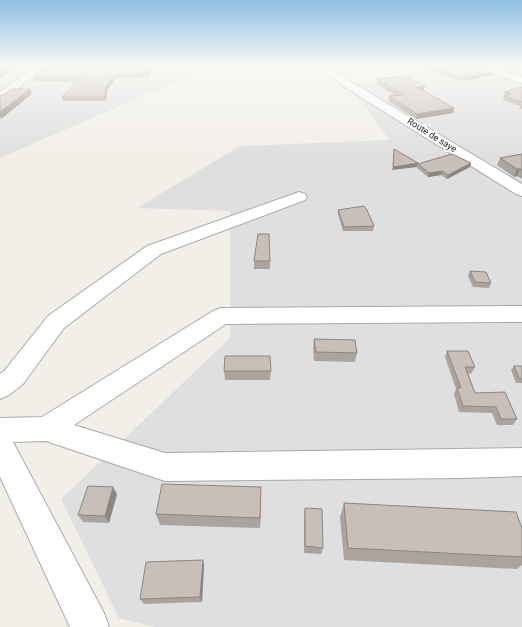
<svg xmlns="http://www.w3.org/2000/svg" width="522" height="627" viewBox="0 0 522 627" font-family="Roboto,sans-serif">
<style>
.residential{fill:#e0dfdf}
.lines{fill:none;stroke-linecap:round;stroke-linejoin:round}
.minor-casing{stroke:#a9a9a9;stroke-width:2}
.minor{fill:#fff;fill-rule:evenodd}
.wall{fill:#aba49e}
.shaded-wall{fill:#8b8681}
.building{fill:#c7bfb8;stroke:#8b8681}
.labels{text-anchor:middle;stroke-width:4;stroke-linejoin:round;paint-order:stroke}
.far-street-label{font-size:9px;fill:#222;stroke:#fff}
</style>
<rect width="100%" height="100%" fill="#f2efe9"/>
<g class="residential">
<path d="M 0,66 L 212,66 L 0,158 Z"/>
<path d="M 374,66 L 522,66 L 522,627 L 154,627 L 119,618 L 61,499 L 230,338 L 230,211 L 137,208 L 240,146 L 390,140 L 347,84 L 398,80 Z"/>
</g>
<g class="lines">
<defs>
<g id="minor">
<path d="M 35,66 L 46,66 L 4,99 L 0,100 L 0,92 Z"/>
<path d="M 318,66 L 329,66 L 351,82 L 522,184 L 522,196 L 516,194 L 343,86 Z"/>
<path d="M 469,66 L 485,66 L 522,77 L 522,83 Z"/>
<path d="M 299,192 L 305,194 L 307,197 L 305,200 L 161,254 L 64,328 L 23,384 L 9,395 L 0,399 L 0,374 L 5,370 L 48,316 L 147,246 Z"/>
<path d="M 522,306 L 522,322 L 226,324 L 74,425 L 165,453 L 522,448 L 522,476 L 464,478 L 165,481 L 46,441 L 13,442 L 104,613 L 109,627 L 70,627 L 0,477 L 0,418 L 42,417 L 213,311 L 221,308 Z"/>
</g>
</defs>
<use href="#minor" class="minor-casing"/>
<use href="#minor" class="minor"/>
</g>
<g class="wall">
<path d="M 48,66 L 155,66 L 148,77 L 115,79 L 107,90 L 106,101 L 63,101 L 62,97 L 77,82 L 34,81 L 33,77 Z"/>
<path d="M 417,66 L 479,66 L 492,75 L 465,81 L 457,80 Z"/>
<path d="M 492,66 L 522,66 L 522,68 L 508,71 Z"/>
<path d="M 377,79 L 423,91 L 454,108 L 453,113 L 416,119 L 388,101 L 389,96 L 396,96 L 376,84 Z"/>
<path d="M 522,87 L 522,109 L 519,109 L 521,106 L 503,100 L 504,96 L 506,96 L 504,95 L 505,92 Z"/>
<path d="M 522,154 L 522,179 L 517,176 L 514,177 L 497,165 L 500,158 Z"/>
<path d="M 471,163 L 470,167 L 447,179 L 441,175 L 428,177 L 417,168 L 418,164 Z"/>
<path d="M 338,210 L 374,226 L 373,231 L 343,231 L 338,214 Z"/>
<rect x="254" y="261" width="16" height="8"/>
<path d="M 470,271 L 491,283 L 489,288 L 473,287 L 468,276 Z"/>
<path d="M 314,339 L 357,353 L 355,362 L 314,361 L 313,348 Z"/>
<path d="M 447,351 L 475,367 L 471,374 L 468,373 L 475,393 L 517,419 L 513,425 L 497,425 L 492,413 L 459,412 L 454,394 L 456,389 L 445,357 Z"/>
<path d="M 514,366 L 522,366 L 522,383 L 516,383 L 511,370 Z"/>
<path d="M 224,371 L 271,371 L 270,380 L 225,380 Z"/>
<path d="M 117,494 L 109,523 L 83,522 L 78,515 Z"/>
<path d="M 261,499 L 260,528 L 160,525 L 156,514 Z"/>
<path d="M 344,503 L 522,528 L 522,565 L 517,569 L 344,560 L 340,517 Z"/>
<path d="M 305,508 L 323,548 L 321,554 L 304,553 L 304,516 Z"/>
<path d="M 203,560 L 204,566 L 202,602 L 144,604 L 140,599 Z"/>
</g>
<g class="shaded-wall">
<path d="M 10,66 L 16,66 L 0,78 L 0,74 Z"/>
<path d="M 152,66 L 155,66 L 148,77 L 147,73 Z"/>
<path d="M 516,66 L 522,66 L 522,68 L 508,71 L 509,68 Z"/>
<path d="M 493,72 L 492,75 L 465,81 L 466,77 Z"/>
<path d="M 115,75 L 115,79 L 107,90 L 106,101 L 105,97 L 106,86 Z"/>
<path d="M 425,86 L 423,91 L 417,87 Z"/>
<path d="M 30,89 L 32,94 L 1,119 L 0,116 L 0,112 Z"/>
<path d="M 454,108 L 453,113 L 416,119 L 417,114 Z"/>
<path d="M 418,163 L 417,167 L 392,170 L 393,167 Z"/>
<path d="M 471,163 L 470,167 L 447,179 L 448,175 Z"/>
<path d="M 517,169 L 520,169 L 517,176 L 514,177 Z"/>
<path d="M 442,171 L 441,175 L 428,177 L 429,173 Z"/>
<path d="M 113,487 L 117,494 L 109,523 L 105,516 Z"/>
<path d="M 261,487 L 261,499 L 260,528 L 260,518 Z"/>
<path d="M 203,560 L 204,566 L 202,602 L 200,597 Z"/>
</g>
<g class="building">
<path d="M 0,66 L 10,66 L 0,74 Z"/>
<path d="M 48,66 L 152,66 L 147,73 L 115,75 L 106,86 L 105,97 L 62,97 L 80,78 L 33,77 Z"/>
<path d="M 428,66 L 479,66 L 493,72 L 466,77 L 458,76 Z"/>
<path d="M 504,66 L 516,66 L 509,68 Z"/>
<path d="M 406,76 L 425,86 L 417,87 L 454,108 L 417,114 L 389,96 L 404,95 L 377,79 Z"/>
<path d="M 522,87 L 522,102 L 504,96 L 511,94 L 505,92 Z"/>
<path d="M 11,89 L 30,89 L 0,112 L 0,96 L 3,95 Z"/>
<path d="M 394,149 L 418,163 L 393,167 Z"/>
<path d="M 452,154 L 471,163 L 448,175 L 442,171 L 429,173 L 418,164 Z"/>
<path d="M 522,154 L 522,170 L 520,169 L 517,169 L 500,158 Z"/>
<path d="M 364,206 L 367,210 L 374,226 L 344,227 L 338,210 Z"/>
<path d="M 258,234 L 269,234 L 270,261 L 254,261 Z"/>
<path d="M 470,271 L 486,272 L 491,283 L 475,282 Z"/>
<path d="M 314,339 L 355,340 L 357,353 L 316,352 Z"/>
<path d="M 447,351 L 468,351 L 475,367 L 465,367 L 475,393 L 505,392 L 517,419 L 501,419 L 496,407 L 463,406 L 457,388 L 461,388 Z"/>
<path d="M 225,356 L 270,356 L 271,371 L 224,371 Z"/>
<path d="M 514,366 L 522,366 L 522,379 L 519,378 Z"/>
<path d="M 162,484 L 261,487 L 260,518 L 156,514 Z"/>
<path d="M 88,486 L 113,487 L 105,516 L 78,515 Z"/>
<path d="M 344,503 L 516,512 L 522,528 L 522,557 L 348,548 Z"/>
<path d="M 305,508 L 322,509 L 323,548 L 305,546 Z"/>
<path d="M 203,560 L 200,597 L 140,599 L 146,562 Z"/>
</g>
<linearGradient id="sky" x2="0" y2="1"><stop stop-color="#8fc0e4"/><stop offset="0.43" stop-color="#f9f8f5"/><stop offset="1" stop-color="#f9f8f5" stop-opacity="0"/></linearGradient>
<rect width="522" height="154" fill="url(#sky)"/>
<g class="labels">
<g class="far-street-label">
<text transform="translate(432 135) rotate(32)" y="3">Route de saye</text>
</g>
</g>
</svg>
